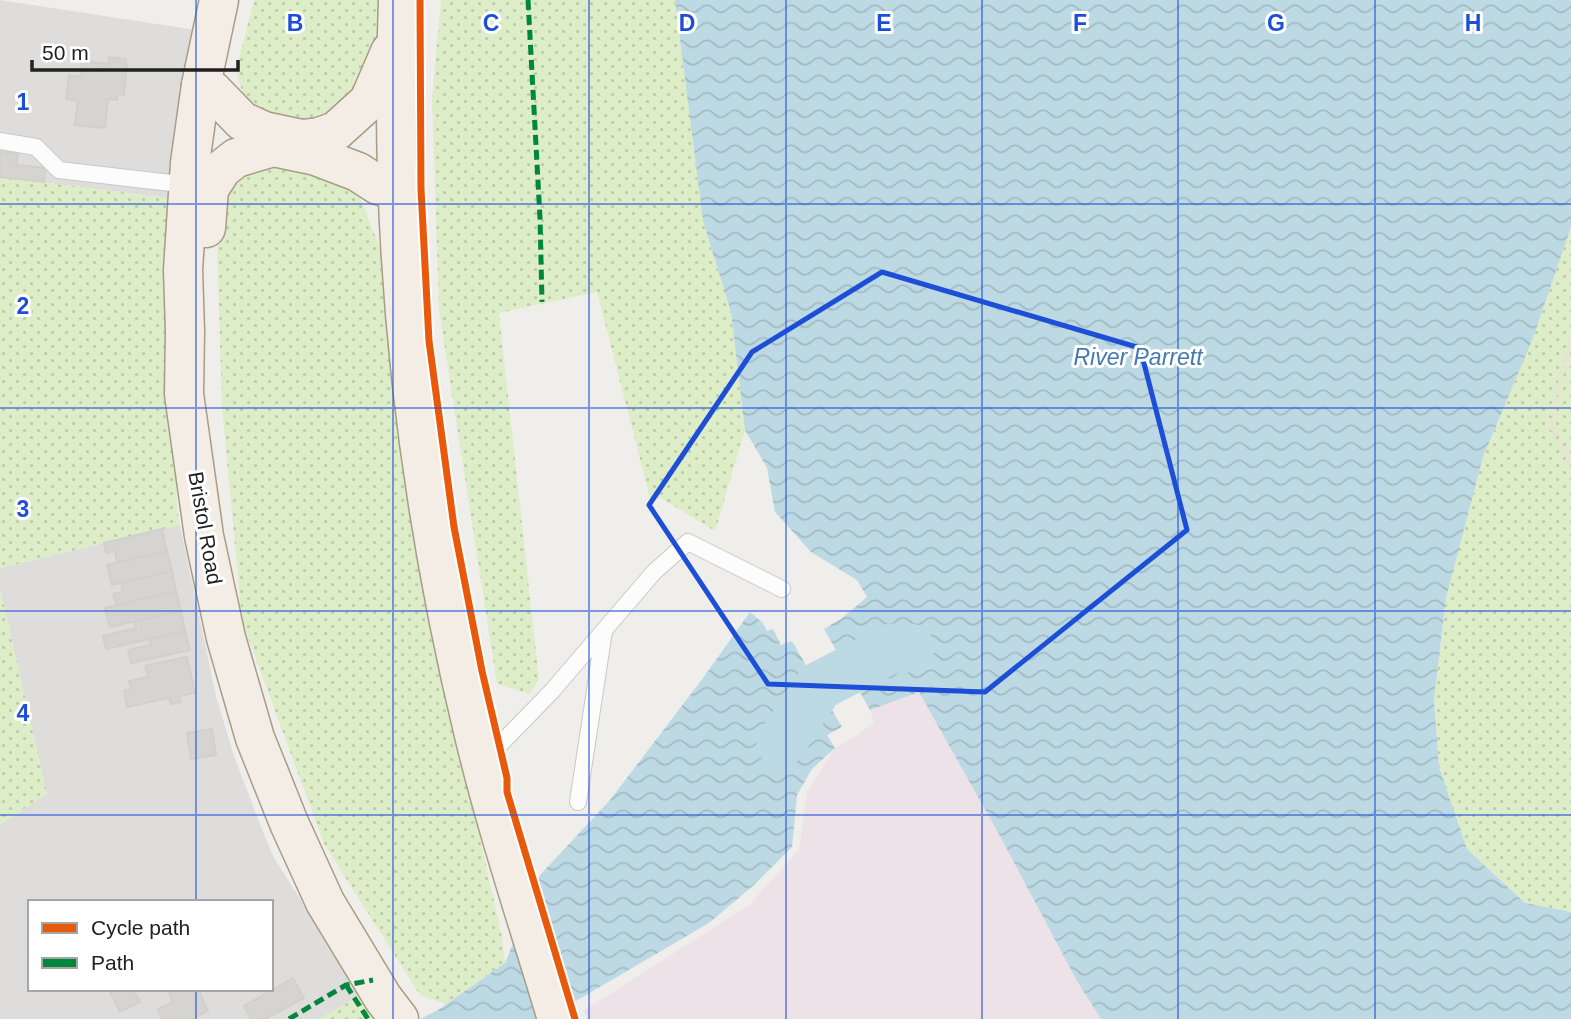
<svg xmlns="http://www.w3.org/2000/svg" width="1571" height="1019" viewBox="0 0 1571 1019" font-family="Helvetica,sans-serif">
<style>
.residential{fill:#dfdddb;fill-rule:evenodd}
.industrial{fill:#ede2e8}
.grass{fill:url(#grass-dots)}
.water{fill:url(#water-waves)}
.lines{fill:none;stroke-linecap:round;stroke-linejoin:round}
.river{stroke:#bddae4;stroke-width:49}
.building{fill:#d6d4d1;stroke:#d3cfcb;stroke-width:2}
.lane-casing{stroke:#c8c8c6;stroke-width:18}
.primary-casing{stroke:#a79d85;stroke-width:41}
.path{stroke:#edddda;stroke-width:4.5;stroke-dasharray:3.5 3.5;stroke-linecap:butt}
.lane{stroke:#fdfcfc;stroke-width:16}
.primary{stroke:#f3ede6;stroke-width:38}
.quiet{stroke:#00873e;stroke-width:5;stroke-dasharray:10 5;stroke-linecap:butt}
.cycleway-casing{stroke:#fff;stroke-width:11}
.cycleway{stroke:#e8590c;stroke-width:7}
.marked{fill:none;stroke:#1d4ed8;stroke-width:5;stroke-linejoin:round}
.grid{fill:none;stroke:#1d4ed8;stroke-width:2;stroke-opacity:0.55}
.labels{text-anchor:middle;stroke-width:6;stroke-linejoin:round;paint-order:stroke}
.street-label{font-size:21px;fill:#212121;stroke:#fff}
.water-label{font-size:23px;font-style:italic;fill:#4578ae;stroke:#fff}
.grid-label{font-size:23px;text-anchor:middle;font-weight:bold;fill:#1d4ed8;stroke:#fff;stroke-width:6;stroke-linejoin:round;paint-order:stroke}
</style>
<defs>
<pattern id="grass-dots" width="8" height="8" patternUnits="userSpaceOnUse" patternTransform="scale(1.75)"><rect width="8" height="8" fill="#dcedc8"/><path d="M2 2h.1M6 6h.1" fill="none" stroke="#bccbac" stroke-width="1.8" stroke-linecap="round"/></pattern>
<pattern id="water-waves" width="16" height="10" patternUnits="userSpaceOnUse" patternTransform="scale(1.75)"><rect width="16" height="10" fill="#bddae4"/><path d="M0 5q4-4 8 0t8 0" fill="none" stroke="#a2bbc3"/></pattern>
</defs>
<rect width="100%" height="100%" fill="#f0eeea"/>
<g class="residential">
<path d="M 0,0 L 196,30 L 188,60 L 176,119 L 169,198 L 0,177 Z"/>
<path d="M 180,525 L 216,696 L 234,756 L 265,837 L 274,858 L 325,938 L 363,993 L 320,1019 L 0,1019 L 0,825 L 47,794 L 0,588 L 0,568 ZM 30,902 L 271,902 L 271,989 L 30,989 Z"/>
</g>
<path class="industrial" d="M 919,691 L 1001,838 L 1078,983 L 1101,1019 L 587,1019 L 583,1011 L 749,905 L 799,850 L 807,792 L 835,748 L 855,737 L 874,722 L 870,710 Z"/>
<g class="grass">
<path d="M 254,0 L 382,0 L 379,38 L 343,117 L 304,127 L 246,105 L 236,70 Z"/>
<path d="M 441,0 L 675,0 L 703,221 L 731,312 L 745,430 L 715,531 L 661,498 L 650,498 L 597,292 L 499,313 L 539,680 L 529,694 L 497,684 L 439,310 L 432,98 Z"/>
<path d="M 267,162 L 326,168 L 357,190 L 382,253 L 394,406 L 416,533 L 463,762 L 502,937 L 505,963 L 446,1004 L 420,995 L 324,844 L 242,621 L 222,406 L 216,210 L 228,185 Z"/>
<path d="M 0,177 L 169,198 L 170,283 L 177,508 L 180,525 L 0,568 Z"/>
<path d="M 1571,227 L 1571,912 L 1525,903 L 1467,849 L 1439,767 L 1434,699 L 1446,598 L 1483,457 L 1533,338 Z"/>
<path d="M 0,588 L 47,794 L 0,825 Z"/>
<path d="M 363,993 L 391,1019 L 320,1019 Z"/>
</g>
<g class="water">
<path d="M 675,0 L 1571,0 L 1571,227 L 1533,338 L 1483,457 L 1446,598 L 1434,699 L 1439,767 L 1467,849 L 1525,903 L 1571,912 L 1571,1019 L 1101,1019 L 1078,983 L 1001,838 L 919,692 L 870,710 L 824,629 L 842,618 L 867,597 L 857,580 L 811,552 L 775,512 L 767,468 L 745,430 L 731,312 L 703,221 Z"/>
<path d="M 750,612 L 763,623 L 767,631 L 773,629 L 781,645 L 792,641 L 842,727 L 827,735 L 835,748 L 812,769 L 797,795 L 792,847 L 754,885 L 709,923 L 545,1019 L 420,1019 L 438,1010 L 505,963 L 540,875 L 610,800 L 703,678 Z"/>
</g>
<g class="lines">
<path class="river" d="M 781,743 L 819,686 L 892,648 L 910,648"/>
</g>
<g class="building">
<path d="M 109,57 L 126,59 L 125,64 L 127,64 L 124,95 L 118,94 L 117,100 L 108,99 L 105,128 L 75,125 L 78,101 L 66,99 L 69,75 L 81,77 L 82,61 L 108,64 Z"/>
<path d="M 0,152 L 18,154 L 16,165 L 46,168 L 44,182 L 0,177 Z"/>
<path d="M 162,529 L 167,551 L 117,562 L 115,551 L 106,553 L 104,543 Z"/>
<path d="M 167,551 L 172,571 L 112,585 L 107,565 Z"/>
<path d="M 172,571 L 176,591 L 116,605 L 113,594 L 123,592 L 121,583 Z"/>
<path d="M 176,591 L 181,611 L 110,627 L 105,608 Z"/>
<path d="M 181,611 L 185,631 L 106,649 L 103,636 L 136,628 L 135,621 Z"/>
<path d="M 185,631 L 190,650 L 131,663 L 128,650 L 151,645 L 149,639 Z"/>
<path d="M 187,657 L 195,693 L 180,696 L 181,702 L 171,704 L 169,698 L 127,707 L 124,691 L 131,689 L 129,681 L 148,677 L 145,666 Z"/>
<path d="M 212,729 L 216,755 L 191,759 L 187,733 Z"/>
<path d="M 293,978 L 304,998 L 265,1019 L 251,1019 L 244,1006 Z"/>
<path d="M 109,989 L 133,989 L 140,1002 L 120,1012 Z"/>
<path d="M 171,989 L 186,989 L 187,991 L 192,989 L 198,989 L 208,1011 L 191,1019 L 162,1019 L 158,1009 L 173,1002 L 168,991 Z"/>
</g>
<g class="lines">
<defs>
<g id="lane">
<path d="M 0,141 L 36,147 L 59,170 L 188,185"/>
<path d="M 483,762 L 552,691 L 654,572 L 688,542 L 782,589"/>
<path d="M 578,802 L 604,631"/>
</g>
<g id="primary">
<path d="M 219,0 L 201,85 L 190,163 L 183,270 L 185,331 L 184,394 L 204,536 L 226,638 L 255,738 L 289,823 L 325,902 L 383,998 L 399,1019"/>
<path d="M 398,0 C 388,246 416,495 474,735 C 497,831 529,925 557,1019"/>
<path d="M 201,85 L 212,90 L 242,121 L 264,131 L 302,139 L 319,137 L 336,131 L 369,101 L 390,52"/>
<path d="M 206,228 L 209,189 L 222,169 L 236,158 L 273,147 L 316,156 L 358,172 L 378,185 L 398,191"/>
</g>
</defs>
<use href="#lane" class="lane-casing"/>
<use href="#primary" class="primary-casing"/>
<path class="path" d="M 1571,338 L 1559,384 L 1551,427 L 1571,465"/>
<use href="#lane" class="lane"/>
<use href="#primary" class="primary"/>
<g class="quiet">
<path d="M 528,0 L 540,218 L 542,302"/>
<path d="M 346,985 L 368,1019"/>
<path d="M 289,1019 L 346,985 L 373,980"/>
</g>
<defs>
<path id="cycleway" d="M 420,0 L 421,189 L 429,341 L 454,527 L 482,671 L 507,778 L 507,792 L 575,1019"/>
</defs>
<use href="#cycleway" class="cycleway-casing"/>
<use href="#cycleway" class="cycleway"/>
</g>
<path class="marked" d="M 882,272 L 1140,348 L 1187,530 L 985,692 L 768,684 L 649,505 L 752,352 Z"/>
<path class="grid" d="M 196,0 L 196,902M 393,0 L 393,1019M 589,0 L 589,1019M 786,0 L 786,1019M 982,0 L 982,1019M 1178,0 L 1178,1019M 1375,0 L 1375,1019M 0,204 L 1571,204M 0,408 L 1571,408M 0,611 L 1571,611M 0,815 L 1571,815M 196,989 L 196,1019"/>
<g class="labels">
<g class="street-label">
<text transform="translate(205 528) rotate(80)" y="7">Bristol Road</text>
</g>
<g class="water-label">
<text x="1138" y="365">River Parrett</text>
</g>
</g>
<g class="grid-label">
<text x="295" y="31">B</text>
<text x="491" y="31">C</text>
<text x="687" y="31">D</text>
<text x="884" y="31">E</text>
<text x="1080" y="31">F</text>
<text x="1276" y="31">G</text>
<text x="1473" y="31">H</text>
<text x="23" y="110">1</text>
<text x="23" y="314">2</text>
<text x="23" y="517">3</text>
<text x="23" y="721">4</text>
</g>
<rect x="28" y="900" width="245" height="91" fill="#ffffff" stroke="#a6a6a6" stroke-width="2"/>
<rect x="42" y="923" width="35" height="10" fill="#e8590c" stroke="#a6a6a6" stroke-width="2"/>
<text x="91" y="935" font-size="21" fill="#212121">Cycle path</text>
<rect x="42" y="958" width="35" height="10" fill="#00873e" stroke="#a6a6a6" stroke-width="2"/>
<text x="91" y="970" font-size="21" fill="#212121">Path</text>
<path d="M32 60v10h206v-10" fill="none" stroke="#212121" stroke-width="3.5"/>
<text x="42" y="60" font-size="21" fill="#212121" stroke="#ffffff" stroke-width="5" paint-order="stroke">50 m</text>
</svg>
